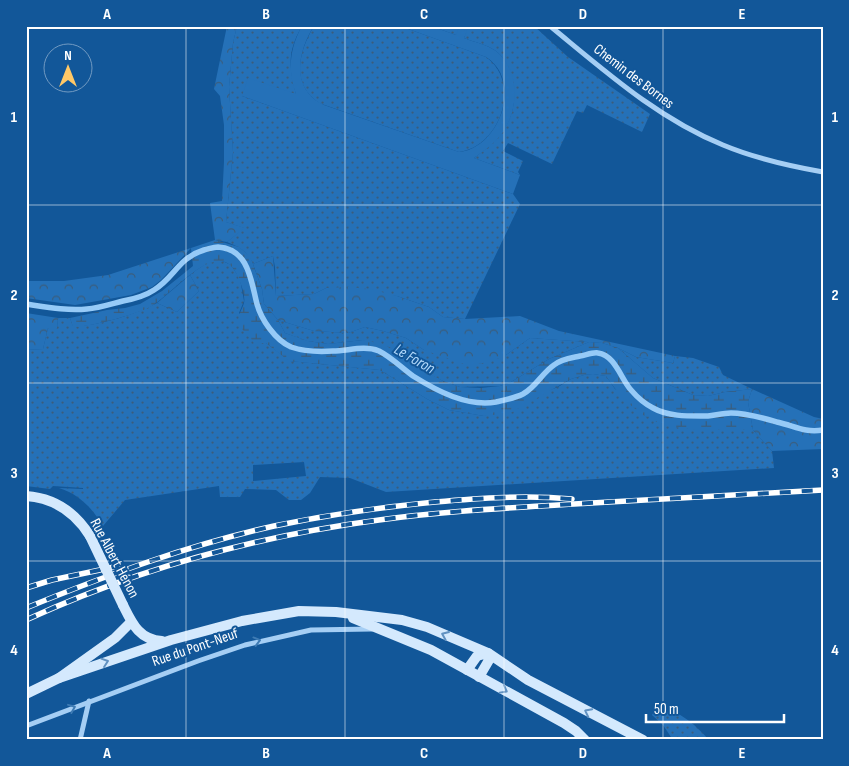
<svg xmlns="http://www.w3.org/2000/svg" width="849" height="766" viewBox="0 0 849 766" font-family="'Sofia Sans Condensed',sans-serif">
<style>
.grass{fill:url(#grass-dots);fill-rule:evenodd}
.forest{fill:url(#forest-crowns)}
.wetland{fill:url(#wetland-marsh)}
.pitch{fill:#2571b8}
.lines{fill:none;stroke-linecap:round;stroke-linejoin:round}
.stream{stroke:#96caf7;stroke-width:5.5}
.street{stroke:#a5cef4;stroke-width:5}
.secondary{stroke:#d4e9fd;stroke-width:10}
.rail-casing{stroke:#fff;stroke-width:5.5}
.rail{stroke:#125799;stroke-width:4;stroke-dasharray:11;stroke-linecap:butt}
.secondary-bridge{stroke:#d4e9fd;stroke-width:10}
.oneway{stroke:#6091c1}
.oneway2{stroke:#3e7bb4}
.grid{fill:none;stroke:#fff;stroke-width:1;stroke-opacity:0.55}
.labels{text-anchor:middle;stroke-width:4;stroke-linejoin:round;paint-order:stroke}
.street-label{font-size:15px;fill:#fff;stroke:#125799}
.water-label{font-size:16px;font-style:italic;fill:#b1d8fa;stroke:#125799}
.neatline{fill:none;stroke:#fff;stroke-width:2}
.grid-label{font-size:16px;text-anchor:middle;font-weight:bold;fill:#fff}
</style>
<defs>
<pattern id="grass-dots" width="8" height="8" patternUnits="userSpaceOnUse" patternTransform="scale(1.25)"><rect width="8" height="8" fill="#2571b8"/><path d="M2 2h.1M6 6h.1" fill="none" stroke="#3a5d7d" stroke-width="1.8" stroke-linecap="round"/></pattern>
<pattern id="forest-crowns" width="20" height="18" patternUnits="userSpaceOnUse" patternTransform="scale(1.25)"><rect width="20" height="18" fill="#2571b8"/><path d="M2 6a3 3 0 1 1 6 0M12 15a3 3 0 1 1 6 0" fill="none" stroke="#3a5d7d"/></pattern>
<pattern id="wetland-marsh" width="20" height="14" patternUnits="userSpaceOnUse" patternTransform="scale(1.25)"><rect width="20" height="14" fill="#2571b8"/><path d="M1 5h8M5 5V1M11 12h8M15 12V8" fill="none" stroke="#3a5d7d"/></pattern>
</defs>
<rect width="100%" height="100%" fill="#125799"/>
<g class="grass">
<path d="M 237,26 L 302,26 C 287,52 289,66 296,94 L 242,96 L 513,194 L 520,204 L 465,319 L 443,317 L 429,307 L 397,296 L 326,288 L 314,294 L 276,296 L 275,267 L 273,256 L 253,264 C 248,251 239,247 227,242 L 244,228 L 226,222 L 233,152 L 229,87 L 233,43 Z"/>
<path d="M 314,26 L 400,26 L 486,57 C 523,84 499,147 459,152 L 319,103 C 290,84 299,51 314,26 Z"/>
<path d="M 431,26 L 534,26 L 568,57 L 650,114 L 642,132 L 587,105 L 583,113 L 577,111 L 552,164 L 508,143 L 503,151 L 523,161 L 518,172 L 520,175 L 474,158 C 502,138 522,114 511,77 C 508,67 505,58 496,51 C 488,45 474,42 464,38 L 466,31 L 456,35 Z"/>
<path d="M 220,260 L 231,265 L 240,279 L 244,301 L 239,313 L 266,343 L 290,361 L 380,370 L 427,399 L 449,410 L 484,416 L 558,387 L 571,379 L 584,375 L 593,374 L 606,376 L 615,389 L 694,428 L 753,430 L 772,451 L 774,468 L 386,492 L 350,478 L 320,477 L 310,493 L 301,500 L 289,500 L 276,490 L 245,489 L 240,497 L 220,497 L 219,486 L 125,500 L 103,526 C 93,509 79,494 59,488 L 83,489 L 83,488 L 53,486 L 50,489 L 26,486 L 26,350 L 43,349 L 48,328 L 57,328 L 58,318 L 70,318 L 73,326 C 95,327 137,314 157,303 L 177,312 L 199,291 L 190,275 C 199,268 208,261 220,260 ZM 304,462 L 306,476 L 253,481 L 253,465 Z"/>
<path d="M 278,320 L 314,331 L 348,333 L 365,327 L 383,331 L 406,338 L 424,350 L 506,355 L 530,338 L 589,342 L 549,359 L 511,382 L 500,386 L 460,387 L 443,381 L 363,340 L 328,344 L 307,341 L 285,333 Z"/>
<path d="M 618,348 L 636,357 L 673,363 L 675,356 L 693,358 L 719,367 L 723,375 L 752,389 L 725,392 L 708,396 L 693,395 L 653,378 Z"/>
<path d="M 657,705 C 681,713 692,721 709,740 L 673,740 L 663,725 L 652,715 Z"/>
</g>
<g class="forest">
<path d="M 227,26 L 237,26 L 233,43 L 229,87 L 233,152 L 226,222 L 245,228 L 227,242 L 215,240 L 210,203 L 222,201 L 224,162 L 224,125 L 220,96 L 214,89 Z"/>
<path d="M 191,248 L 161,280 L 152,287 L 131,295 L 75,305 L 26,298 L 26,281 L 64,281 L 108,275 Z"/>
<path d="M 273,256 L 276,296 L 314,294 L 326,288 L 348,287 L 370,289 L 397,296 L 429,307 L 443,317 L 465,319 L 520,316 L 559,331 L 675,356 L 673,363 L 636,357 L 618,348 L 602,343 L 530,338 L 506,355 L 490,362 L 467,365 L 424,350 L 406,338 L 383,331 L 365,327 L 348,333 L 314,331 L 278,320 L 264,304 L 262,289 L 253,264 Z"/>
<path d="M 190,275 L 199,291 L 177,312 L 157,303 Z"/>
<path d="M 26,313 L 58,318 L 57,328 L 48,328 L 43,349 L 26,350 Z"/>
<path d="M 752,389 L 814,417 L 823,419 L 823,449 L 772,451 L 753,430 L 748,402 Z"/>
</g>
<path class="wetland" d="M 215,240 L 239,247 L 250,256 L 262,289 L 264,304 L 278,320 L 285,333 L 308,341 L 328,344 L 363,340 L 382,344 L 400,352 L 425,371 L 443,381 L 460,387 L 481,388 L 500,386 L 511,382 L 549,359 L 589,342 L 602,343 L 618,348 L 653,378 L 693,395 L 708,396 L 725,392 L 752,389 L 748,402 L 753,430 C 715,429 665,436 634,408 C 623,399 614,388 606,376 L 593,374 L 584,375 L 571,379 L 510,413 L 484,416 L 449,410 L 427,399 L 380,370 L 289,361 L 266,343 L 254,343 C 250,337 242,331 240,325 C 236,317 242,310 244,303 C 246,294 238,274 232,267 C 212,243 169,297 150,307 C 134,315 90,327 73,327 L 70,318 L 107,310 L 125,308 L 140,304 L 162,291 L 193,266 L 191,248 Z"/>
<path class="pitch" d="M 302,26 L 314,26 C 297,52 291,90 324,105 L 459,152 C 499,148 524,81 486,57 L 400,26 L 431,26 L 456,35 L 459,28 L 467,31 L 464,38 C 474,42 488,45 496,51 C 520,70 519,109 503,132 C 495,143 484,151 474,158 L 520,175 L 513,194 L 242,96 L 248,78 L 296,94 C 287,71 290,47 302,26 Z"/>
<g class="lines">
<path class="stream" d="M 26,304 C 46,307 67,311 87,309 C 99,308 111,304 123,301 C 134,299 145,296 154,290 C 175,277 178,258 204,250 C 209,249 213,247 218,247 C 249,249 251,281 257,304 C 261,319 275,340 291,347 C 303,351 320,352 333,351 C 348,351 364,345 379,351 C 391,357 402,368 413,376 C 437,391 467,407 496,402 C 505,400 515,398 523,394 C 536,387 542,373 554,365 C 561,359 571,358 580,356 C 586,355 593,352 598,353 C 615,355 621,379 631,390 C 637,397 645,404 653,408 C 669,417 690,416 708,416 C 716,415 724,413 731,413 C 746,413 763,418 777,422 C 795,426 804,433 823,430"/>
<g class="street">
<path d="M 550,26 C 605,71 657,118 723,145 C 754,158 789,166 823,172"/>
<path d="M 26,726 L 198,661 L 245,645 L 311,630 L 372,629"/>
<path d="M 80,740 L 89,701"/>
</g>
<g class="secondary">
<path d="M 26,496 C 55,498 75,512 90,536"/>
<path d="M 123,605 C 132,623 139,640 162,641"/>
<path d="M 353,618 L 431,650 L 564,723 L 576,731 L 585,740"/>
<path d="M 467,670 L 477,656 L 488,653 L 489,660 L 479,677"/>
<path d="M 59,678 L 171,640 L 242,621 L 299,611 L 336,612 L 402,620 L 427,627 L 488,653 L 528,680 L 643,740"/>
<path d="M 26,694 L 59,678 L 115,638 L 131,622"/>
</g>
<defs>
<g id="rail">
<path d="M 26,588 L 52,580 L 119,566"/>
<path d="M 26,608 C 107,575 189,545 274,526 C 327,515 382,507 435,502 C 481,498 526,495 572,499"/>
<path d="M 26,620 C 137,569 258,536 379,520 C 443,511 509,508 574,504 C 657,499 740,495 823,490"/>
</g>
</defs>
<use href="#rail" class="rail-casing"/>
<use href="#rail" class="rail"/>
<path class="secondary-bridge" d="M 90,536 L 123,605"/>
</g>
<defs><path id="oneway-chevron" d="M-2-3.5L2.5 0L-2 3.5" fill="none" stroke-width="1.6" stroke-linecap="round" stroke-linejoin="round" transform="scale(1.25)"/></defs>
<g class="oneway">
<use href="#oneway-chevron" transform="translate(445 635) rotate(-157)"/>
<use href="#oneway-chevron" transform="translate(105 662) rotate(-19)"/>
<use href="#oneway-chevron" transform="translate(504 690) rotate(29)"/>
<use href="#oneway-chevron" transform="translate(588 712) rotate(-153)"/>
</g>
<g class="oneway2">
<use href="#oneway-chevron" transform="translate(257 641) rotate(-15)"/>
<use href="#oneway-chevron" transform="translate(72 708) rotate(-22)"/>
</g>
<path class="grid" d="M 186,26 L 186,740M 345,26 L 345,740M 504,26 L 504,740M 663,26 L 663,740M 26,205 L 823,205M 26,383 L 823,383M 26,561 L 823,561"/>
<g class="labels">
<g class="street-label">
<text transform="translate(634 76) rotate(37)" y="5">Chemin des Bornes</text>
<text transform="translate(115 558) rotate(62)" y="5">Rue Albert Hénon</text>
<text transform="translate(195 647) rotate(-19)" y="5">Rue du Pont-Neuf</text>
</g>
<g class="water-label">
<text transform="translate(415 358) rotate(30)" y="6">Le Foron</text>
</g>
</g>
<rect width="849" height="766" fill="none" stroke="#125799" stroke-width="55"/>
<g transform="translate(68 68)"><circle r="24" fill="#125799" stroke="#719ac2"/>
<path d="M0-4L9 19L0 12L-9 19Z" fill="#ffc867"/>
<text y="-8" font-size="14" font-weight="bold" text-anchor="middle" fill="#ffffff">N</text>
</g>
<path d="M646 714v8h138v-8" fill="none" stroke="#ffffff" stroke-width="2.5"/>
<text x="654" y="714" font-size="15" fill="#ffffff" stroke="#125799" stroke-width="4" paint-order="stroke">50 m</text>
<rect x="28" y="28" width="794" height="710" class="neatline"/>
<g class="grid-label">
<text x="107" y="19">A</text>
<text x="266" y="19">B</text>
<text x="424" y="19">C</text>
<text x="583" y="19">D</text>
<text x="742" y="19">E</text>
<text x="14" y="122">1</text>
<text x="835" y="122">1</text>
<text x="14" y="300">2</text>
<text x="835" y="300">2</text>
<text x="14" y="478">3</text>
<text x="835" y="478">3</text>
<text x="14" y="655">4</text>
<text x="835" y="655">4</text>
<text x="107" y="758">A</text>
<text x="266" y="758">B</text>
<text x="424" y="758">C</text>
<text x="583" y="758">D</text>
<text x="742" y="758">E</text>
</g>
</svg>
